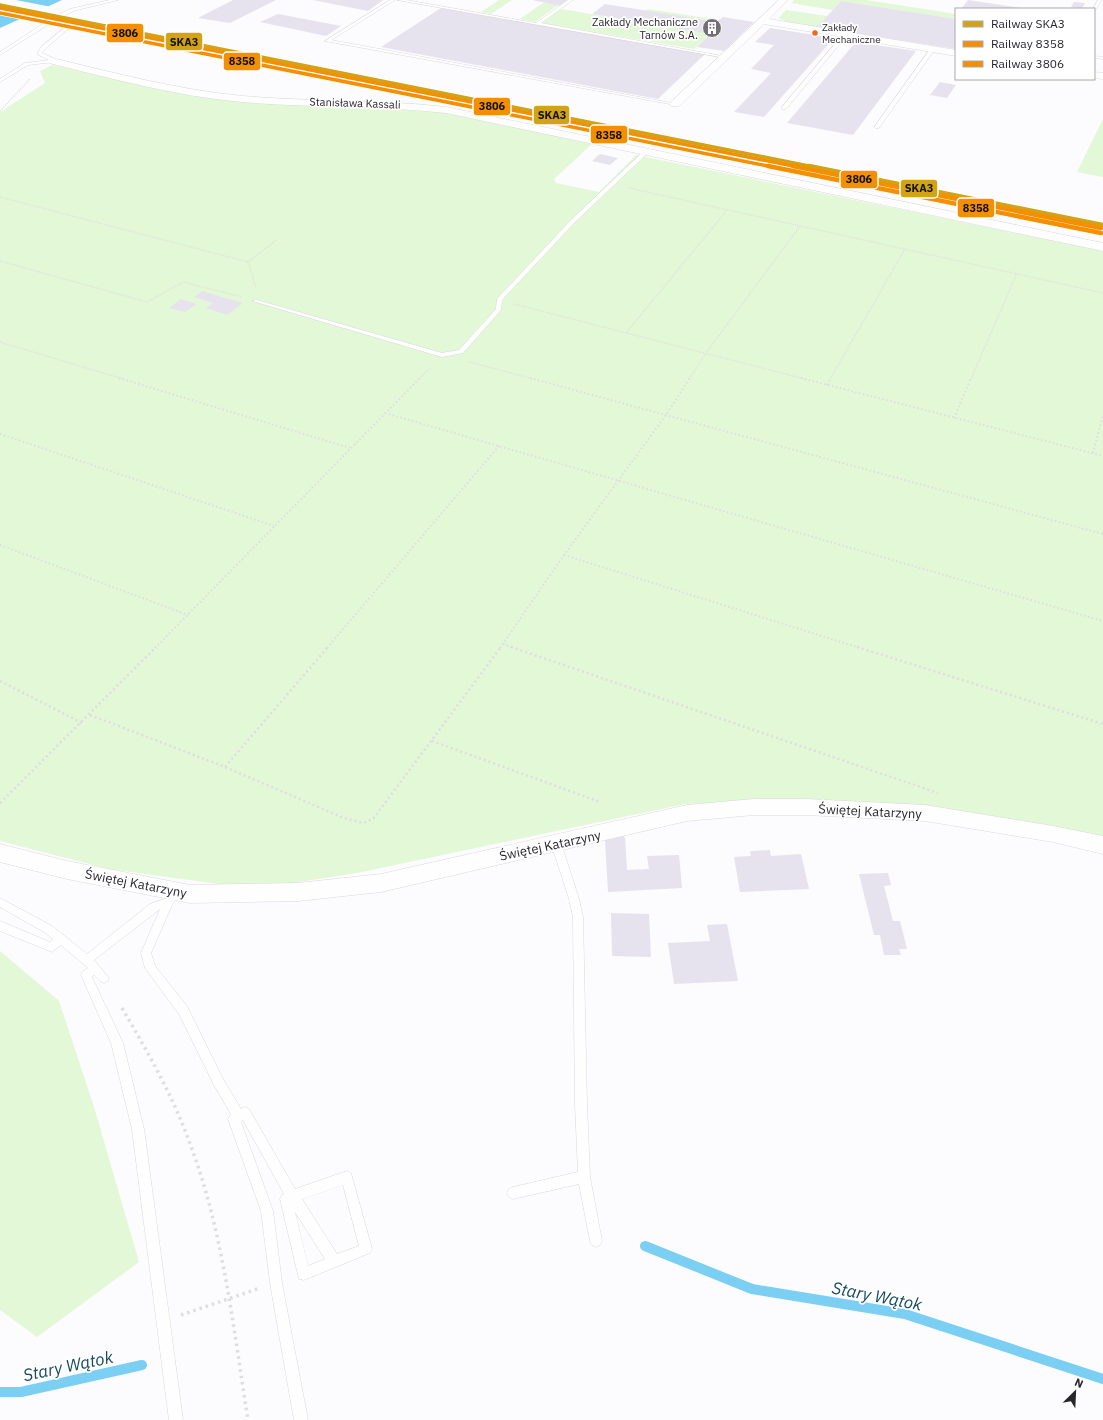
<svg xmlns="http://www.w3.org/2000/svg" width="1103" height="1420" viewBox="0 0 1103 1420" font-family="'IBM Plex Sans',sans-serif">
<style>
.green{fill:#e2f8d6}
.water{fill:#7acff2}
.pier{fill:#fcfbfd}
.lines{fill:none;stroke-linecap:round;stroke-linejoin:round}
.stream{stroke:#7acff2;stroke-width:10}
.building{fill:#e6e3ee}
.lane-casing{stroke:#dad8dd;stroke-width:1}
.street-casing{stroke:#dad8dd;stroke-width:1}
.path-far3{stroke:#dedede;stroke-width:1.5;stroke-dasharray:1 1.5;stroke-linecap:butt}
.path-far2{stroke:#dedede;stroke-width:2;stroke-dasharray:1.5 2.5;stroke-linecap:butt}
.path-far1{stroke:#dedede;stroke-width:2.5;stroke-dasharray:2 3;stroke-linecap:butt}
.path{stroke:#dedede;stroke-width:3.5;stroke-dasharray:2.5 4;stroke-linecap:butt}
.lane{fill:#fffeff;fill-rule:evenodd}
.street{fill:#fffeff;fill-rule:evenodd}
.rail-1-far1-casing{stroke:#fff;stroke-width:5}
.rail-1-casing{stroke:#fff;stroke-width:6}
.rail-2-far1-casing{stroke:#fff;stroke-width:5}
.rail-2-casing{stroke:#fff;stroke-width:6}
.rail-3-far1-casing{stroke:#fff;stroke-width:5}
.rail-3-casing{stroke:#fff;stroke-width:6}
.rail-1-far1{stroke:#d3a316;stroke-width:3.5}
.rail-1{stroke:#d3a316;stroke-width:4.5}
.rail-2-far1{stroke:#f48f02;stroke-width:3.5}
.rail-2{stroke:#f48f02;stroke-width:4.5}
.rail-3-far1{stroke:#f48f02;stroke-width:3.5}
.rail-3{stroke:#f48f02;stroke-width:4.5}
.bus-dot{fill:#f26522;stroke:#fff;stroke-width:1.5}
.labels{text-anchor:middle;stroke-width:3.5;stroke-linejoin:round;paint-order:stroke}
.far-bus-label{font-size:10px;fill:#28252d;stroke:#fff;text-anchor:start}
.far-poi-label{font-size:11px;fill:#28252d;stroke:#fff;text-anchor:end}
.far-street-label{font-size:11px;fill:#28252d;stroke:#fff}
.street-label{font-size:13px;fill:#28252d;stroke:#fff}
.near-water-label{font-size:17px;font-style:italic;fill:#16485c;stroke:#fff}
.line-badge{stroke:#fff;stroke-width:1.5}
.pale-badge-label{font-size:11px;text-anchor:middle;font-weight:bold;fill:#111}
</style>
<rect width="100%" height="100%" fill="#fcfbfd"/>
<g class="green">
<path d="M 499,0 L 512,0 L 491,14 L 481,12 Z"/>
<path d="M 794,0 L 866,0 L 956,14 L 956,19 L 841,1 L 832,10 L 791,3 Z"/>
<path d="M 543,3 L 558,5 L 535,22 L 520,19 Z"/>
<path d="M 561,9 L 710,34 L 694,49 L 542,23 Z"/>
<path d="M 648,9 L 719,20 L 717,22 L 645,11 Z"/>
<path d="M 786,10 L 827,16 L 817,27 L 787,22 L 779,18 Z"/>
<path d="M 52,65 L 214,98 L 421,108 L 593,143 L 554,179 L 556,183 L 599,192 L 636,155 L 1103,251 L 1103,837 L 1043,824 L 972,813 L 799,799 L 685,804 L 357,873 L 279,885 L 219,884 L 109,869 L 0,841 L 0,112 L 45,83 L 40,71 Z"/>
<path d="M 1103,119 L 1103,177 L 1077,172 Z"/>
<path d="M 0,951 L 59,1001 L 94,1107 L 139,1262 L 37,1337 L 0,1310 Z"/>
</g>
<path class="water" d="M 7,0 L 62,0 L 0,28 L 0,5 Z"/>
<path class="pier" d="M 3,0 L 16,0 L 52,7 L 34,15 L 0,8 L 0,2 Z"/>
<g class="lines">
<g class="stream">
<path d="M 645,1246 L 752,1289 L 905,1314 L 1103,1379"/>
<path d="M 0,1392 L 21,1392 L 142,1365"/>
</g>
</g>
<g class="building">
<path d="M 233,0 L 276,0 L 230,23 L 198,18 Z"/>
<path d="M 313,0 L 383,0 L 368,11 Z"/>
<path d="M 532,0 L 568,0 L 560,6 Z"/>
<path d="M 968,0 L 1021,8 L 1021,9 L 961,9 Z"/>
<path d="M 841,1 L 956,19 L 956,49 L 817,27 Z"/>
<path d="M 1074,2 L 1085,3 L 1082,9 L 1071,7 Z"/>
<path d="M 605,4 L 717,22 L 723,17 L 754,22 L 724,51 L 697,47 L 710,34 L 592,14 Z"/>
<path d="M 441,8 L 705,54 L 658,99 L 381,47 Z"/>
<path d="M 278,14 L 341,26 L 326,36 L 260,22 Z"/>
<path d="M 770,28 L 834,38 L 764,117 L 734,112 L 771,73 L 751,69 L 774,45 L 755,42 Z"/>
<path d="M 856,42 L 916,51 L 853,135 L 787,123 Z"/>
<path d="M 940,82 L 956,85 L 947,98 L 930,95 Z"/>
<path d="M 600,154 L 618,158 L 610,165 L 592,161 Z"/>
<path d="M 203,291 L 222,297 L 243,303 L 227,315 L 206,308 L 213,303 L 194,297 Z"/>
<path d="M 181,299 L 197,304 L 185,312 L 169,308 Z"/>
<path d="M 623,836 L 625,837 L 627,870 L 649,869 L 647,856 L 679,855 L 682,888 L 608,892 L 605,840 Z"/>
<path d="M 770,850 L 771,856 L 801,854 L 809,889 L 740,892 L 734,857 L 751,856 L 750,851 L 753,851 Z"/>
<path d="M 888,873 L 891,885 L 884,886 L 892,917 L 893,921 L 900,921 L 907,949 L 899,949 L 901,955 L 884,955 L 880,935 L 874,935 L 859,874 Z"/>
<path d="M 611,913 L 649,914 L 651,957 L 612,956 Z"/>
<path d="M 727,924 L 738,981 L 674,984 L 668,943 L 710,941 L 707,925 Z"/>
</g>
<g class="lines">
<defs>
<g id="lane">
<path d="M 110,0 L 118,0 L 73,11 L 54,21 L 0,55 L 0,52 L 50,19 L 70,9 Z"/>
<path d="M 390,0 L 395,0 L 331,40 L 677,104 L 675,105 L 325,41 Z"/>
<path d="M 397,0 L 406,0 L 536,23 L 568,0 L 573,0 L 541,23 L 728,57 L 726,58 Z"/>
<path d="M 1098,0 L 1102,0 L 1094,12 L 1093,9 Z"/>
<path d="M 64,28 L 68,29 L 45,49 L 42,53 L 55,59 L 54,62 L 28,65 L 0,82 L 0,79 L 25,63 L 49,60 L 37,54 L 41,47 Z"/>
<path d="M 844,33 L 848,34 L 786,109 L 782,109 L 782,107 Z"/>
<path d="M 931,48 L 935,49 L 879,128 L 875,128 L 875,126 Z"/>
<path d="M 1094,56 L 1103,57 L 1103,59 L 1094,58 Z"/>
<path d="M 645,150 L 650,151 L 575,222 L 502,300 L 501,310 L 463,353 L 442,357 L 252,301 L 257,300 L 442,353 L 459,350 L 496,309 L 497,299 L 571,220 Z"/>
<path d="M 556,839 L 559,840 L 561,843 L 579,899 L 583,917 L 587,1104 L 590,1177 L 602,1241 L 600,1245 L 596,1247 L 592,1245 L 590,1241 L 579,1184 L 513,1199 L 509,1197 L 507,1193 L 509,1189 L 513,1187 L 578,1172 L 575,1104 L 573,917 L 569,899 L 551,843 L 553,840 Z"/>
<path d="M 170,897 L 174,898 L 175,901 L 172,905 L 151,953 L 155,966 L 187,1006 L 223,1079 L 241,1109 L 245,1107 L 249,1109 L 295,1189 L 347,1171 L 351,1173 L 372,1249 L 370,1253 L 304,1280 L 299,1279 L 280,1199 L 282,1195 L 284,1194 L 243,1120 L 241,1122 L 273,1211 L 282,1283 L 308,1420 L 294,1420 L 270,1283 L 261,1211 L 228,1119 L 231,1114 L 215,1087 L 179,1014 L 145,968 L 141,953 L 160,909 L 94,960 L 109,978 L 108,981 L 104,983 L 100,981 L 94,975 L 92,977 L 123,1043 L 144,1129 L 183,1420 L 169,1420 L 132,1129 L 111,1043 L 81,975 L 82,972 L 88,968 L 61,945 L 52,952 L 0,931 L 0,921 L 50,942 L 53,939 L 44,932 L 0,907 L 0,898 L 52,926 L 87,954 L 150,904 ZM 343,1185 L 359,1246 L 337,1254 L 302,1199 ZM 295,1212 L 325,1259 L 308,1266 Z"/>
</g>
<g id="street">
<path d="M 779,0 L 788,0 L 769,19 L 956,50 L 956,56 L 764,24 L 679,106 L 671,106 L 670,104 L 671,102 Z"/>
<path d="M 52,58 C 115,73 178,90 243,96 C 310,102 378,99 446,107 L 1103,243 L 1103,251 L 446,113 C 378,105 310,108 242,102 C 177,96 112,79 49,63 L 47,61 L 49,59 Z"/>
<path d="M 1094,72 L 1103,73 L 1103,79 L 1094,78 Z"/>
<path d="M 754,799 L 806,799 L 925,805 L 1053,826 L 1103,836 L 1103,854 L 1053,842 L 925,821 L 806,815 L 754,815 L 687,821 L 381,892 L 298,901 L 190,903 L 67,879 L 0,862 L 0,844 L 67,861 L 190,885 L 298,883 L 381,874 L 687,805 Z"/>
</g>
</defs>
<use href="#lane" class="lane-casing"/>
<use href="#street" class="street-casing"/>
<g class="path-far3">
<path d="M 0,111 L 30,79"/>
<path d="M 629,188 L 1103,293"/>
<path d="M 0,197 L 248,262 L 276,240"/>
<path d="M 0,261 L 147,302 L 183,282 L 242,297"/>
<path d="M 248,262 L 256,288"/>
<path d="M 514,304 L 805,379"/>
<path d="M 626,333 L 727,210"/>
<path d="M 0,342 L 123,379"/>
<path d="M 470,362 L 533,379"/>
<path d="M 419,379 L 431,367"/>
<path d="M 689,379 L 706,353 L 800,226"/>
<path d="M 830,379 L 905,249"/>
<path d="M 971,379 L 1017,273"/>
</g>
<g class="path-far2">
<path d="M 119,378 L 350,448"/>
<path d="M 530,378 L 1103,534"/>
<path d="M 801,378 L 1103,456"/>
<path d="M 827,385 L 831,378"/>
<path d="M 385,413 L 1103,621"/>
<path d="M 954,418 L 971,378"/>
<path d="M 0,434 L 274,526"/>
<path d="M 1093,453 L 1103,415"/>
<path d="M 0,545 L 188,615"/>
<path d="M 564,555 L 860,648"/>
<path d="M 503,644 L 514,648"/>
<path d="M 155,648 L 420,378"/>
<path d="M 327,648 L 499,446"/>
<path d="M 500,648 L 564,555 L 666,415 L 690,378"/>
</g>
<g class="path-far1">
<path d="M 511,647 L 938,793"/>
<path d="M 857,647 L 1103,724"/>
<path d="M 0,681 L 82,723"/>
<path d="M 90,715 L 225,767 L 344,818 L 363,823 L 373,819 L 501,647"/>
<path d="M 432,741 L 600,802"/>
<path d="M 225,767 L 328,647"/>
<path d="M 0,803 L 156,647"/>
</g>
<g class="path">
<path d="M 122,1008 C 147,1051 172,1094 189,1141 C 223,1230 233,1326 248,1420"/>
<path d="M 181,1315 L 260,1288"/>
</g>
<use href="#lane" class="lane"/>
<use href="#street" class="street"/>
<defs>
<path id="rail-1-far1" d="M 0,5 L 814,167"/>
<path id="rail-1" d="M 809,166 L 1103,225"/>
<path id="rail-2-far1" d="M 0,13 L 773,167"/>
<path id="rail-2" d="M 768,166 L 1101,233"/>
<path id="rail-3-far1" d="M 0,8 L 798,167"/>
<path id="rail-3" d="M 793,166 L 1101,228"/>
</defs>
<use href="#rail-1-far1" class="rail-1-far1-casing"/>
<use href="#rail-1" class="rail-1-casing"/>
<use href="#rail-2-far1" class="rail-2-far1-casing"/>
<use href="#rail-2" class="rail-2-casing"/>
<use href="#rail-3-far1" class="rail-3-far1-casing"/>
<use href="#rail-3" class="rail-3-casing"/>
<use href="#rail-1-far1" class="rail-1-far1"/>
<use href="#rail-1" class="rail-1"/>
<use href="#rail-2-far1" class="rail-2-far1"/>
<use href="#rail-2" class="rail-2"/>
<use href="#rail-3-far1" class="rail-3-far1"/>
<use href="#rail-3" class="rail-3"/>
</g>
<defs>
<symbol id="building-disc" viewBox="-11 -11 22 22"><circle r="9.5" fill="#727076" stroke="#fff"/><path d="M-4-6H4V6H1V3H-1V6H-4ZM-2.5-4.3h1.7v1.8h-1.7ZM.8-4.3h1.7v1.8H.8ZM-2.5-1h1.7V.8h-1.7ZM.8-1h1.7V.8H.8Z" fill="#fff"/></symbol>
</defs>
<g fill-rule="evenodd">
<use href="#building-disc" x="701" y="17" width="22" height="22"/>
</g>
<circle class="bus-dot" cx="815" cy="33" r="3.5"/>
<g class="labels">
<g class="far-bus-label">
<text x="822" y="31">Zakłady<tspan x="822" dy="12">Mechaniczne</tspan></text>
</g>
<g class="far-poi-label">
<text x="698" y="26">Zakłady Mechaniczne<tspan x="698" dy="13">Tarnów S.A.</tspan></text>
</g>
<g class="far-street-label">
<text transform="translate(355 103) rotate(2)" y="4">Stanisława Kassali</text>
</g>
<g class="street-label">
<text transform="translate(870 811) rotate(3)" y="5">Świętej Katarzyny</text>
<text transform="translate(550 845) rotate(-12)" y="5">Świętej Katarzyny</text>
<text transform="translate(136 883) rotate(11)" y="5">Świętej Katarzyny</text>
</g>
<g class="near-water-label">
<text transform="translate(877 1296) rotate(11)" y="6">Stary Wątok</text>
<text transform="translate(68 1366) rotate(-12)" y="6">Stary Wątok</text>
</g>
</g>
<g class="line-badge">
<rect x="106" y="23" width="38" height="20" rx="4" fill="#f48f02"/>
<rect x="165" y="32" width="38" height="19" rx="4" fill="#d3a316"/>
<rect x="223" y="52" width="38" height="19" rx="4" fill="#f48f02"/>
<rect x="473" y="97" width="38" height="19" rx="4" fill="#f48f02"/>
<rect x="533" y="105" width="37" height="20" rx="4" fill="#d3a316"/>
<rect x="590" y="125" width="38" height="19" rx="4" fill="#f48f02"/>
<rect x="840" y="170" width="38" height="19" rx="4" fill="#f48f02"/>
<rect x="900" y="179" width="38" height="19" rx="4" fill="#d3a316"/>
<rect x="957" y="198" width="38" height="20" rx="4" fill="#f48f02"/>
</g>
<g class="pale-badge-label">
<text x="125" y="37">3806</text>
<text x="184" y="46">SKA3</text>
<text x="242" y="65">8358</text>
<text x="492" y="110">3806</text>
<text x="552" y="119">SKA3</text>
<text x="609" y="139">8358</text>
<text x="859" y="183">3806</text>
<text x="919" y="192">SKA3</text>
<text x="976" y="212">8358</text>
</g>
<rect x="955" y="8" width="140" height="72" fill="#ffffff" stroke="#a9a8ab"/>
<rect x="963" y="21" width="20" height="6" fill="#d3a316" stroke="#a9a8ab"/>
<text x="991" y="28" font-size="12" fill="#28252d">Railway SKA3</text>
<rect x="963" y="41" width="20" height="6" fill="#f48f02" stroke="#a9a8ab"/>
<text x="991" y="48" font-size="12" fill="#28252d">Railway 8358</text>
<rect x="963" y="61" width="20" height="6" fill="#f48f02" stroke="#a9a8ab"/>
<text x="991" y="68" font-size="12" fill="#28252d">Railway 3806</text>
<g transform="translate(1075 1392) rotate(24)" stroke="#ffffff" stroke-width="3" paint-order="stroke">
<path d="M0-3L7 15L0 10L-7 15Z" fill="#28252d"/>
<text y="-6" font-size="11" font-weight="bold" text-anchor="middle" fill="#28252d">N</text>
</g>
</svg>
